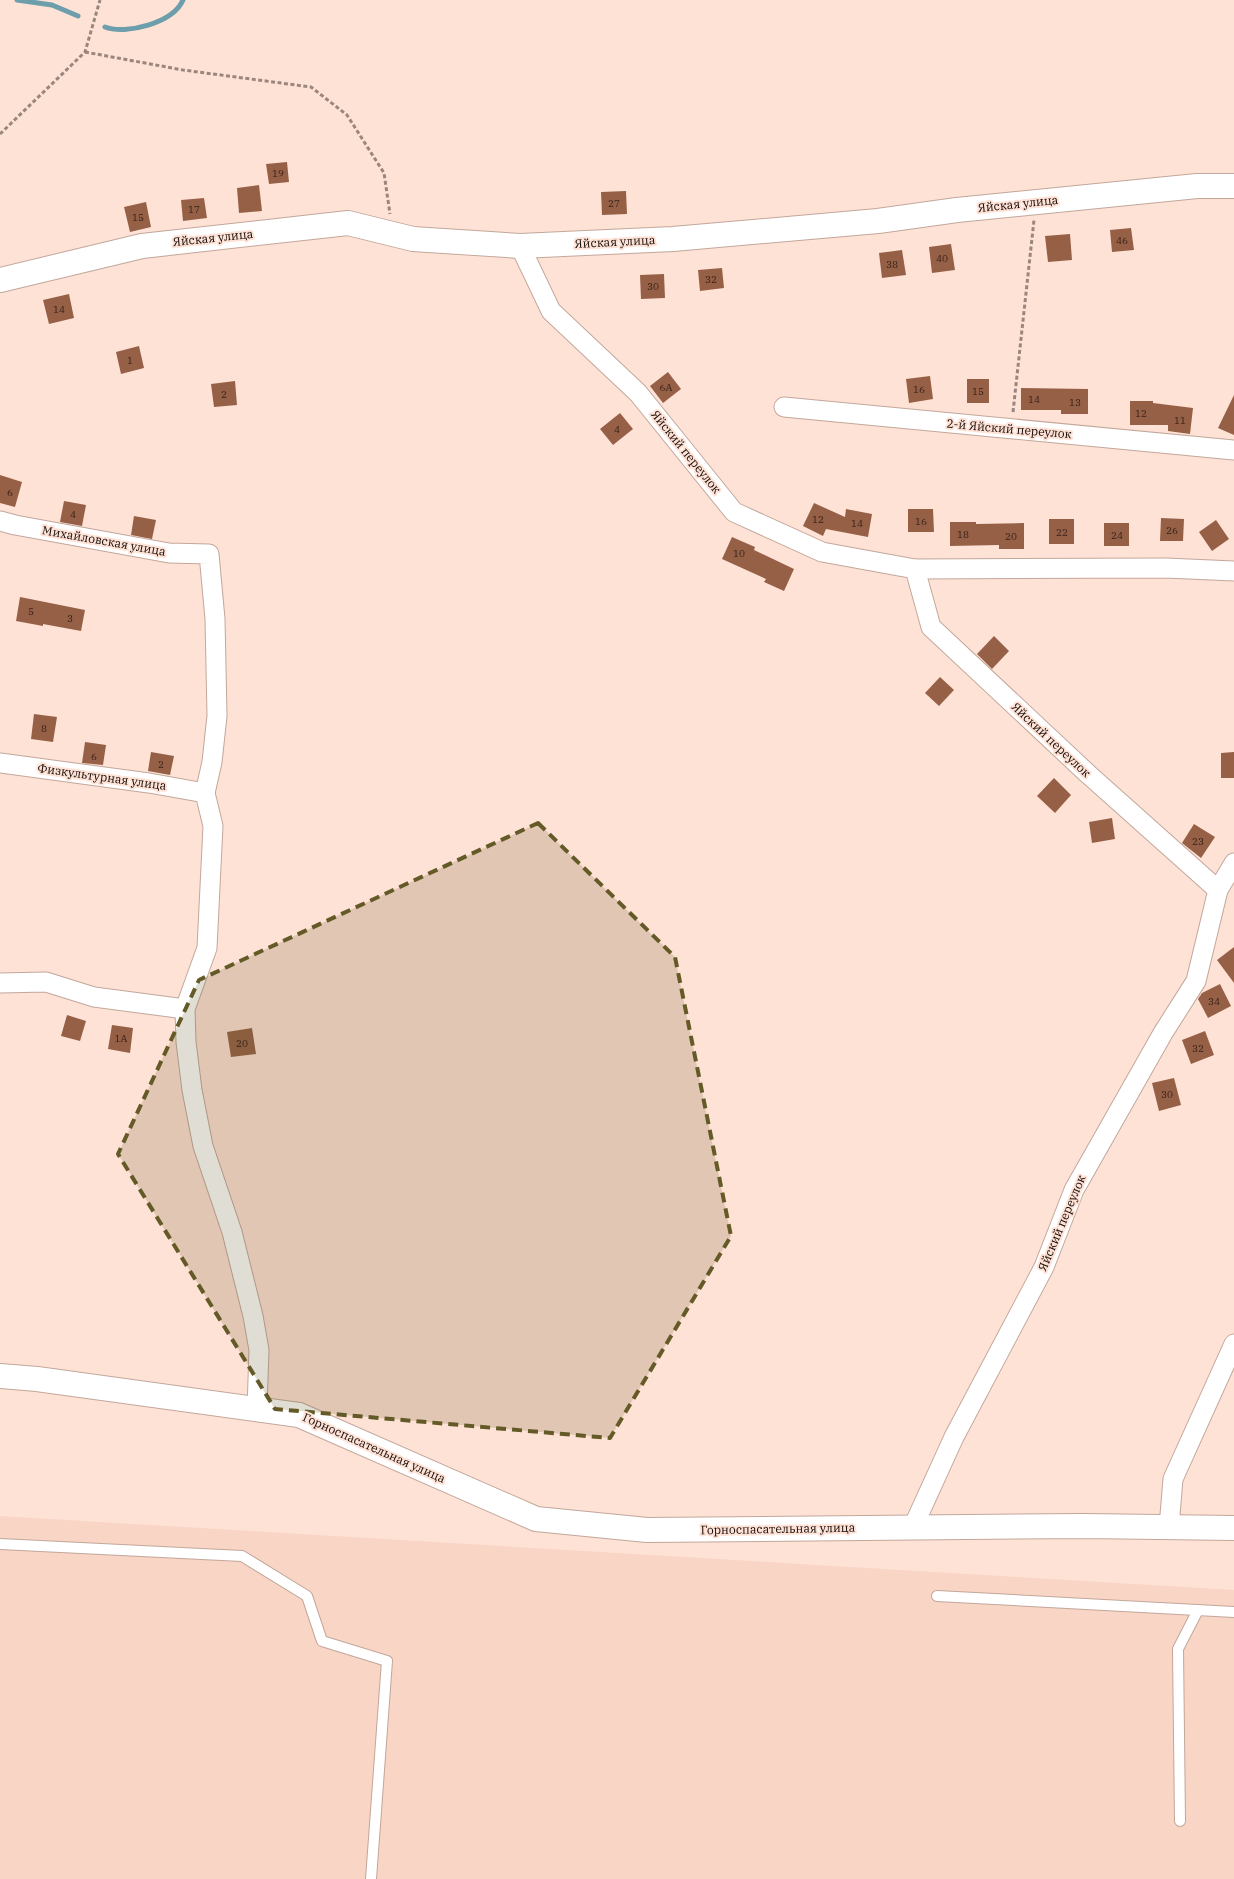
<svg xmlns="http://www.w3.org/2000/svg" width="1234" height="1879" viewBox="0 0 1234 1879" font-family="'IBM Plex Serif',serif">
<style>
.built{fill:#f8d5c5}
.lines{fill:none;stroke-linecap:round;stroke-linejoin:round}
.stream{stroke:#6c9eac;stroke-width:5}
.building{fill:#966047}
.service-casing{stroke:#c2a79b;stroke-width:12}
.minor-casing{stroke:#c2a79b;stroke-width:21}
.tertiary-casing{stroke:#c2a79b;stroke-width:26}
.path{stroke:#9b867e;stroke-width:3;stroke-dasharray:4 2.5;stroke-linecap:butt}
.service{stroke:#fff;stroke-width:10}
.minor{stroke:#fff;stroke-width:19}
.tertiary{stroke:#fff;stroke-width:24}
.marked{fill:#645a27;fill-opacity:0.2;stroke:#645a27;stroke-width:4;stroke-dasharray:10 6;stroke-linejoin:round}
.labels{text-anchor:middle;stroke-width:4;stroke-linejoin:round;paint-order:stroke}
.number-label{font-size:10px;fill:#331f16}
.street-label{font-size:12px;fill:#120906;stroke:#ffe2d6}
</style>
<rect width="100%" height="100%" fill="#ffe2d6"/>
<path class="built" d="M 0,1516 L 1234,1590 L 1234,1879 L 0,1879 Z"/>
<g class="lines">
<g class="stream">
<path d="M 17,0 L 52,5 L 78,16"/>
<path d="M 105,27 C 126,35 173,23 183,0"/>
</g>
</g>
<g class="building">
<path d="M 287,162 L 289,182 L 269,184 L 266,164 Z"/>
<path d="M 259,185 L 262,211 L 239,213 L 237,188 Z"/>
<path d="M 626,191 L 627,214 L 602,215 L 601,192 Z"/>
<path d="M 204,198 L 207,218 L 183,221 L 181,200 Z"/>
<path d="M 146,202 L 151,227 L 130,232 L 124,207 Z"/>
<path d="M 1131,228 L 1134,250 L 1112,252 L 1110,230 Z"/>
<path d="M 1070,234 L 1072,260 L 1048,262 L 1045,236 Z"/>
<path d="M 951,244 L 955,270 L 932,273 L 929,247 Z"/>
<path d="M 902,250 L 906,275 L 882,278 L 879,253 Z"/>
<path d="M 722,268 L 724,288 L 700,291 L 698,270 Z"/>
<path d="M 664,274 L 665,298 L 641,299 L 640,275 Z"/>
<path d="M 69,294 L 74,318 L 49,324 L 43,300 Z"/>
<path d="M 139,346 L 144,368 L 121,374 L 116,352 Z"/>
<path d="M 668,372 L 681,389 L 663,403 L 650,386 Z"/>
<path d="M 930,376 L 933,399 L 909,403 L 906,379 Z"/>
<rect x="967" y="379" width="22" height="24"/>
<path d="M 235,381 L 237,405 L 214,407 L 211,384 Z"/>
<path d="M 1021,388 L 1088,389 L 1088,414 L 1061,414 L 1061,410 L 1021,410 Z"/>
<path d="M 1234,395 L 1234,435 L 1218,428 Z"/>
<path d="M 1130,401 L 1153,401 L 1153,403 L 1193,408 L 1190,434 L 1168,431 L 1168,425 L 1130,425 Z"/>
<path d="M 620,413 L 633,429 L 613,445 L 600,429 Z"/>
<path d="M 0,475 L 22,482 L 15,507 L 0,503 Z"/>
<path d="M 64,501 L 86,505 L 82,526 L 60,522 Z"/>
<path d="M 814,503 L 845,517 L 846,509 L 872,514 L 868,537 L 826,529 L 823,536 L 803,526 Z"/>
<path d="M 908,509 L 933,509 L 934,532 L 908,532 Z"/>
<path d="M 134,516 L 156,520 L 152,539 L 131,535 Z"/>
<path d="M 1161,518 L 1184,519 L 1183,541 L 1160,541 Z"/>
<rect x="1049" y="519" width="25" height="25"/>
<path d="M 1216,520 L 1229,539 L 1212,551 L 1199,532 Z"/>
<path d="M 950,522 L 976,522 L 976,524 L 1024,523 L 1024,549 L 999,549 L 999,545 L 950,546 Z"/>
<rect x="1104" y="523" width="25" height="23"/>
<path d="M 732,537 L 755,547 L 754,550 L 794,569 L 784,591 L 764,582 L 766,579 L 722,559 Z"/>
<path d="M 20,597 L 85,610 L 81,631 L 43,624 L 43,626 L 16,621 Z"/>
<path d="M 994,636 L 1009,651 L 992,669 L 977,654 Z"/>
<path d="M 940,677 L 954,690 L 939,706 L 925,693 Z"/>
<path d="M 34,714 L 57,717 L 53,742 L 31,739 Z"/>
<path d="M 85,742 L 106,745 L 103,765 L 82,763 Z"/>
<path d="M 151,752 L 174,756 L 170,775 L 148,771 Z"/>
<path d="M 1234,752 L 1234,778 L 1221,778 L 1221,753 Z"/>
<path d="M 1054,778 L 1071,795 L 1055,813 L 1037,796 Z"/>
<path d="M 1112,818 L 1115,839 L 1092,843 L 1089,822 Z"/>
<path d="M 1194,824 L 1215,837 L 1201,858 L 1182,843 Z"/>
<path d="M 1234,947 L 1234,983 L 1217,960 Z"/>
<path d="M 1220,984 L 1231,1006 L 1208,1018 L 1198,999 L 1202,993 Z"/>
<path d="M 67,1015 L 86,1021 L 80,1041 L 61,1036 Z"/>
<path d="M 112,1025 L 133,1028 L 130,1053 L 108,1049 Z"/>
<path d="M 252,1028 L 256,1054 L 231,1057 L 227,1032 Z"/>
<path d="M 1205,1031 L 1214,1055 L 1191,1064 L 1182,1040 Z"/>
<path d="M 1174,1078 L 1181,1105 L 1159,1111 L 1152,1083 Z"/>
</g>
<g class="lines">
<defs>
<g id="service">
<path d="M 0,1544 L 242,1556 L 307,1596 L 322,1641 L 387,1661 L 371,1879"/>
<path d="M 937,1596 L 1234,1612"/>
<path d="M 1180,1821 L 1178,1649 L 1198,1610"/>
</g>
<g id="minor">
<path d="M 520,246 L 551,311 L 638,393 L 734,512 L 822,552 L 915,569 L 1166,568 L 1234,571"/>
<path d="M 784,407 L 1234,450"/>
<path d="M 0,521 L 15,525 L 169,553 L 209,554 L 215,619 L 217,716 L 212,762 L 205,793 L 213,826 L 207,948 L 185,1009 L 186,1042 L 192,1090 L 203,1146 L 232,1232 L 253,1316 L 259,1350 L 257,1409"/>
<path d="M 0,763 L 149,783 L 205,793"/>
<path d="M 1218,890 L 1234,863"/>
<path d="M 0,983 L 46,982 L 94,997 L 185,1009"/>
<path d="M 913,1527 L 954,1437 L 1044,1267 L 1074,1190 L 1163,1033 L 1196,981 L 1218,890 L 1088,774 L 931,627 L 915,569"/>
<path d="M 1169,1527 L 1173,1479 L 1234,1344"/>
</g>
<g id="tertiary">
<path d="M 0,280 L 142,246 L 348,223 L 413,239 L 520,246 L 673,239 L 878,221 L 957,210 L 1197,186 L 1234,186"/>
<path d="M 0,1376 L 37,1379 L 299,1415 L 536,1519 L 647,1530 L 1084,1526 L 1234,1528"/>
</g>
</defs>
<use href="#service" class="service-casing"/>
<use href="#minor" class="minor-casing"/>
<use href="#tertiary" class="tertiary-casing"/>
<g class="path">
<path d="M 85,52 L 183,70 L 311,87 L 347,115 L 384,173 L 390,214"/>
<path d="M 0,134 L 85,52 L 100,0"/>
<path d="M 1013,412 L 1034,220"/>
</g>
<use href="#service" class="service"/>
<use href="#minor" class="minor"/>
<use href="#tertiary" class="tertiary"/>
</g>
<path class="marked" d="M 538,823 L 675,957 L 731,1236 L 610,1438 L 275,1409 L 118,1154 L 199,980 Z"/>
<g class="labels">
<g class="number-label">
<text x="278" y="177">19</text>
<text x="614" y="207">27</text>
<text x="194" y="213">17</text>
<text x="138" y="221">15</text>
<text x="1122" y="244">46</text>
<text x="942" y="262">40</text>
<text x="892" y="268">38</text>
<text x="711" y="283">32</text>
<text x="653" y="290">30</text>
<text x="59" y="313">14</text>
<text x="130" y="364">1</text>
<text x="666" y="391">6А</text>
<text x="919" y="393">16</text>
<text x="978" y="395">15</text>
<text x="224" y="398">2</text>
<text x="1034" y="403">14</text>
<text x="1075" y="406">13</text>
<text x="1141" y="417">12</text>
<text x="1180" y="424">11</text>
<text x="617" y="433">4</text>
<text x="10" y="496">6</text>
<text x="73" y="518">4</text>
<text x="818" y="523">12</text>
<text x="921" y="525">16</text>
<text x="857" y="527">14</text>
<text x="1172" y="534">26</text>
<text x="1062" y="536">22</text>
<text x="963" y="538">18</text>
<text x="1117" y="539">24</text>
<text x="1011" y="540">20</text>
<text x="739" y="557">10</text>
<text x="31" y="615">5</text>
<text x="70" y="622">3</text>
<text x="44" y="732">8</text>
<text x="94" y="760">6</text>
<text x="161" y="768">2</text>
<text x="1198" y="845">23</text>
<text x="1214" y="1005">34</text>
<text x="121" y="1042">1А</text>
<text x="242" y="1047">20</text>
<text x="1198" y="1052">32</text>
<text x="1167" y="1098">30</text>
</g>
<g class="street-label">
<text transform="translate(1018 204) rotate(-6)" y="4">Яйская улица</text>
<text transform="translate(213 238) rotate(-6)" y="4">Яйская улица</text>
<text transform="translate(615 242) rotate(-3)" y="4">Яйская улица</text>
<text transform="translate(1009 429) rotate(5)" y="4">2-й Яйский переулок</text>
<text transform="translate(686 452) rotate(51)" y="4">Яйский переулок</text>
<text transform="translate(104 541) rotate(10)" y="4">Михайловская улица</text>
<text transform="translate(1051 740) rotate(43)" y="4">Яйский переулок</text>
<text transform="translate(102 777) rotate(8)" y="4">Физкультурная улица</text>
<text transform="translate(1062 1223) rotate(-67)" y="4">Яйский переулок</text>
<text transform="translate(374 1448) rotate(24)" y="4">Горноспасательная улица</text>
<text transform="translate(778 1529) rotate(-1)" y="4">Горноспасательная улица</text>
</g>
</g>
</svg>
